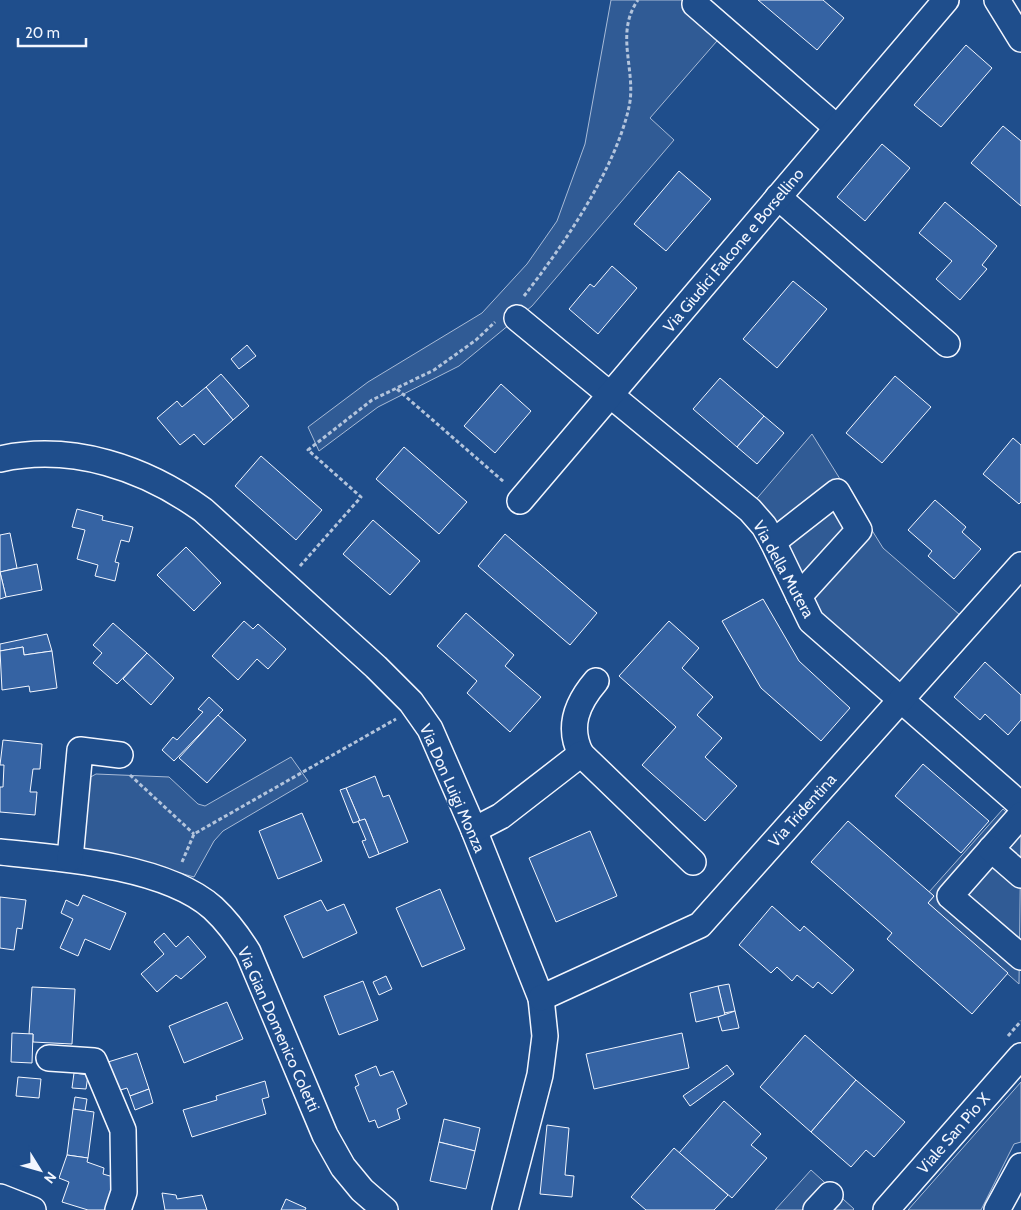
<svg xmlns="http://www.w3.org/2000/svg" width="1021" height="1210" viewBox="0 0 1021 1210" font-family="Cabin,sans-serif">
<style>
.built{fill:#305b95;stroke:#a8bbd7}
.building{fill:#3563a3;stroke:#f2f6ff}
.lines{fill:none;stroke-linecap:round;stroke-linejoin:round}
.minor-casing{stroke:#f2f6ff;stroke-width:28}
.path{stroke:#b3c4dc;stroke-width:3;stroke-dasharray:4 2.5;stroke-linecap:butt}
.minor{stroke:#1f4e8c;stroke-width:25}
.labels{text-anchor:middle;stroke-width:4;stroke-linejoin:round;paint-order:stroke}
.street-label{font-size:16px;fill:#f2f6ff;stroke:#1f4e8c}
</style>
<rect width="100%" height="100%" fill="#1f4e8c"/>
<g class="built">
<path d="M 611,0 L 699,0 L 730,26 L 650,118 L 674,140 L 532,306 L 459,366 L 378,407 L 319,451 L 308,427 L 368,382 L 482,313 L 527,264 L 557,221 L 585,144 Z"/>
<path d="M 812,434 L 883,548 L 960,615 L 902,682 L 894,684 L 817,611 L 753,503 Z"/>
<path d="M 291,757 L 308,781 L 223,831 L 214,841 L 194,877 L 145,863 L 79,852 L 87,779 L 96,774 L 169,777 L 198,804 L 205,806 Z"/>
<path d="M 1003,809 L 1021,825 L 1019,984 L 928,903 L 934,896 L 929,892 Z"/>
<path d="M 1021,1082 L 1021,1142 L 1014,1144 L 981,1210 L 908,1210 Z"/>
<path d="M 811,1170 L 854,1209 L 853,1210 L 775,1210 Z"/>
</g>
<g class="building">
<path d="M 758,0 L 823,0 L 844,18 L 817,50 Z"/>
<path d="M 966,45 L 992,68 L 941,127 L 914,105 Z"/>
<path d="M 1003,126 L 1021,141 L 1021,206 L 971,163 Z"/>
<path d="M 882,144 L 910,168 L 865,221 L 837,197 Z"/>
<path d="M 679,171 L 711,199 L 666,251 L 634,224 Z"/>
<path d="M 945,202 L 997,246 L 982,265 L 987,269 L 960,300 L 936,279 L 952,261 L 919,233 Z"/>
<path d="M 612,266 L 637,288 L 598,334 L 569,309 L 590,284 L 594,287 Z"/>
<path d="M 793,281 L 827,309 L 777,368 L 743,339 Z"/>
<path d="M 247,345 L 256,356 L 239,369 L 231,359 Z"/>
<path d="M 221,374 L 249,406 L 233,420 L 206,387 Z"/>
<path d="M 895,376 L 931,407 L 882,463 L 846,433 Z"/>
<path d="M 720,378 L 764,416 L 737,447 L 693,409 Z"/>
<path d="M 501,384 L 531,411 L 495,453 L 464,426 Z"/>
<path d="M 206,387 L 233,420 L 204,445 L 194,434 L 180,445 L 157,418 L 177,401 L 182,407 Z"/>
<path d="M 764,416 L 784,433 L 757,464 L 737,447 Z"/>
<path d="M 1013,438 L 1021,445 L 1021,502 L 1019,504 L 983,474 Z"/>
<path d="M 404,447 L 467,502 L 439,534 L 376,479 Z"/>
<path d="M 261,456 L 322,510 L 296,540 L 235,486 Z"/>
<path d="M 935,500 L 966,527 L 962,532 L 981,549 L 954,579 L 928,556 L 932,551 L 908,530 Z"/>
<path d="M 77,509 L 103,516 L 102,520 L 133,527 L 129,542 L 121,540 L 115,562 L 119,563 L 115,581 L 95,576 L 98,565 L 77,559 L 85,530 L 72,527 Z"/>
<path d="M 373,520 L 420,561 L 390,595 L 343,554 Z"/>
<path d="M 10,533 L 17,568 L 0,572 L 0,535 Z"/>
<path d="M 505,534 L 597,613 L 570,645 L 478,566 Z"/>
<path d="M 186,547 L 221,583 L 194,611 L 157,575 Z"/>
<path d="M 37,564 L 42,590 L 6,597 L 0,572 Z"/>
<path d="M 0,572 L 6,597 L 0,599 Z"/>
<path d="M 763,599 L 799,661 L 850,708 L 821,741 L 761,688 L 722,621 Z"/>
<path d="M 466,613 L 514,655 L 505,666 L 541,697 L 510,732 L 467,693 L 477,681 L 437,646 Z"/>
<path d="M 244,621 L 253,629 L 258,624 L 286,649 L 268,669 L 257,659 L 238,680 L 212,656 Z"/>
<path d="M 669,621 L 699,648 L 682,668 L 713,697 L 697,715 L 722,738 L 705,757 L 737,786 L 705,821 L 642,765 L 676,727 L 619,676 Z"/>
<path d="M 113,623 L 147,653 L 117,684 L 93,663 L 102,653 L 93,645 Z"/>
<path d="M 47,634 L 52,651 L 24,655 L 23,647 L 0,651 L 0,644 Z"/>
<path d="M 23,647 L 24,655 L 52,651 L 57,688 L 30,692 L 29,686 L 2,690 L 0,651 Z"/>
<path d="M 147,653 L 174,678 L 151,705 L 123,679 Z"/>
<path d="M 985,662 L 1021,695 L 1021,720 L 1008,735 L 985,714 L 980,720 L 954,697 Z"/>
<path d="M 209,697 L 223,710 L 174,761 L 162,750 L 173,737 L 177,740 L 203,712 L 198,709 Z"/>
<path d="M 218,715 L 246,740 L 207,783 L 179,758 Z"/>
<path d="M 3,740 L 42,744 L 40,769 L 33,769 L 30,792 L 37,792 L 35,815 L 0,812 L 0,787 L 3,787 L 4,765 L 0,765 Z"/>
<path d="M 923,764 L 989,821 L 961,853 L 895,796 Z"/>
<path d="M 375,776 L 383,797 L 389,795 L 408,842 L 379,854 L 365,819 L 360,821 L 346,788 Z"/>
<path d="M 346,788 L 360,821 L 353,823 L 340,790 Z"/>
<path d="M 302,813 L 322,861 L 278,879 L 259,831 Z"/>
<path d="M 365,819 L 379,854 L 369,858 L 362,841 L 366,840 L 358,821 Z"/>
<path d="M 848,821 L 934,896 L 928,903 L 1008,973 L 972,1014 L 887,939 L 892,933 L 811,862 Z"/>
<path d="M 590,831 L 617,896 L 556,922 L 529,858 Z"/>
<path d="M 440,889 L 465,949 L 422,967 L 396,908 Z"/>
<path d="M 83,895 L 126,913 L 110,950 L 85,939 L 78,956 L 60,948 L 73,919 L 61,913 L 66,900 L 78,906 Z"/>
<path d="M 0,897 L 26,900 L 22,929 L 17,928 L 14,950 L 0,948 Z"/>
<path d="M 321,900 L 327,911 L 344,904 L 357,933 L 303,958 L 284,916 Z"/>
<path d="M 772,906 L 800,931 L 804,926 L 854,970 L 832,994 L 818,982 L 813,988 L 797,975 L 792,981 L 777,967 L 771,973 L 739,945 Z"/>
<path d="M 164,933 L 176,947 L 188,936 L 206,957 L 181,979 L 176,975 L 157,992 L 141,974 L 164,954 L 154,942 Z"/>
<path d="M 386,976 L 392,989 L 379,995 L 373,982 Z"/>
<path d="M 363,981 L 378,1020 L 339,1035 L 324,996 Z"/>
<path d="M 729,984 L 735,1011 L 724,1013 L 718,986 Z"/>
<path d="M 718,986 L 725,1015 L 696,1022 L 690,993 Z"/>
<path d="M 32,987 L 75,989 L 72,1044 L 33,1042 L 33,1034 L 29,1034 Z"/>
<path d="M 227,1002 L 243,1039 L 184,1063 L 169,1026 Z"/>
<path d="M 735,1011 L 739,1028 L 722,1031 L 718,1017 Z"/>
<path d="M 12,1033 L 33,1034 L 32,1063 L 11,1062 Z"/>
<path d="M 682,1033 L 689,1068 L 594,1089 L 586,1054 Z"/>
<path d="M 805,1035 L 856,1080 L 811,1132 L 760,1087 Z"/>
<path d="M 137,1053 L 149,1089 L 130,1096 L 127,1088 L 117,1091 L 108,1062 Z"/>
<path d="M 727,1065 L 734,1074 L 690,1106 L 683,1096 Z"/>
<path d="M 376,1066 L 380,1076 L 393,1071 L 407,1104 L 397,1109 L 400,1119 L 378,1128 L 375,1120 L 369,1122 L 355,1087 L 359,1085 L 355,1075 Z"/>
<path d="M 74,1073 L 88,1075 L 86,1089 L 72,1088 Z"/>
<path d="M 18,1077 L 41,1079 L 39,1098 L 16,1096 Z"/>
<path d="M 856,1080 L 905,1122 L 874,1157 L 866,1150 L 851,1167 L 811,1132 Z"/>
<path d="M 265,1081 L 269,1097 L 262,1099 L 266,1114 L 192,1137 L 183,1110 L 217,1100 L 216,1096 Z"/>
<path d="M 149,1089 L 153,1103 L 135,1110 L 130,1096 Z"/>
<path d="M 75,1097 L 87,1099 L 85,1111 L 73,1109 Z"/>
<path d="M 724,1101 L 761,1134 L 751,1145 L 767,1158 L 732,1198 L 679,1153 Z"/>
<path d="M 73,1109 L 94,1112 L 88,1158 L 67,1155 Z"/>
<path d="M 444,1119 L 480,1128 L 475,1151 L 439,1142 Z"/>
<path d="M 547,1125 L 569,1128 L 565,1175 L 574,1176 L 572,1197 L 540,1194 Z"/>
<path d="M 439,1142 L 475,1151 L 466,1189 L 430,1181 Z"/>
<path d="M 674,1148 L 728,1195 L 714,1210 L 646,1210 L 631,1197 Z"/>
<path d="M 67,1155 L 88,1158 L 87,1162 L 104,1168 L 103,1174 L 117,1178 L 106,1210 L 88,1210 L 62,1202 L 69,1182 L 59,1178 Z"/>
<path d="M 162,1193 L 176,1195 L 177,1199 L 202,1195 L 207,1210 L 165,1210 Z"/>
<path d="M 286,1199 L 306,1208 L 305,1210 L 281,1210 Z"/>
</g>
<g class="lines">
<defs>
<g id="minor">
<path d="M 997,0 L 1021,39"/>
<path d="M 695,4 L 836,127"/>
<path d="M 778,197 L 947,344"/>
<path d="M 517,318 L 750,510 L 764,526 L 773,542 L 811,621 L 1021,805"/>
<path d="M 0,459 C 72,443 145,468 203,510 L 376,667 L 411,702 L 430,729 L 474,830 L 541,998 L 545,1036 L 540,1075 L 505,1210"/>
<path d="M 520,501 L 946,0"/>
<path d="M 773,542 L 837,492 L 859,530 L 799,596"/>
<path d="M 581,754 C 567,727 577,703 596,681"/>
<path d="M 1021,815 L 950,896 L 1021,957"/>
<path d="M 474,830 L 501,816 L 581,754 L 693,862"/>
<path d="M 991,849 L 1021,875"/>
<path d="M 0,852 C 61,858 166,866 213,908 C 227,921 238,936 248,952 L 325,1135 L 343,1167 L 362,1190 L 385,1210"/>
<path d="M 70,859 L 80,750 L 120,755"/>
<path d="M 541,998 L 700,925 L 1021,565"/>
<path d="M 49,1058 L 94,1061 L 123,1130 L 124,1192 L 118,1210"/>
<path d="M 0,1197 L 33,1210"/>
<path d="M 816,1210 L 830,1195"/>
<path d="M 886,1210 L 1021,1056"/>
<path d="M 997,1210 L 1021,1166"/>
</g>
</defs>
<use href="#minor" class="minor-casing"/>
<g class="path">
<path d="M 524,296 C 563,246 615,170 629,107 C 637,71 614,34 638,0"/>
<path d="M 397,389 L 504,482"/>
<path d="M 300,566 L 361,497 L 308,450 L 372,400 L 434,370 L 476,340 L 495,322"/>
<path d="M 130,775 L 194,834"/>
<path d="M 182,862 L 194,834 L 396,719"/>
<path d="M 1008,1036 L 1021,1021"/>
</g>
<use href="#minor" class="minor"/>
</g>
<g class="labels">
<g class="street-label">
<text transform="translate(733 250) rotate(-50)" y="6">Via Giudici Falcone e Borsellino</text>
<text transform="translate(784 569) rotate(61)" y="6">Via della Mutera</text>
<text transform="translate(453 788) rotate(66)" y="6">Via Don Luigi Monza</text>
<text transform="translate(802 810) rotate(-48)" y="6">Via Tridentina</text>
<text transform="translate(279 1029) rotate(66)" y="6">Via Gian Domenico Coletti</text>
<text transform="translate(953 1133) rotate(-49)" y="6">Viale San Pio X</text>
</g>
</g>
<g transform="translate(40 1170) rotate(127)" stroke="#1f4e8c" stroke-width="4" paint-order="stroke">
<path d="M0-4L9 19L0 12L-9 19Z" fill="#f2f6ff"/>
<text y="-8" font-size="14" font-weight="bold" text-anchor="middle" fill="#f2f6ff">N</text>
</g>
<path d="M18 38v8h68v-8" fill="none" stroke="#f2f6ff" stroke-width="2.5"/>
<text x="25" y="38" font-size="15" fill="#f2f6ff" stroke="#1f4e8c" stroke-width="4" paint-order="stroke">20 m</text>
</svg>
